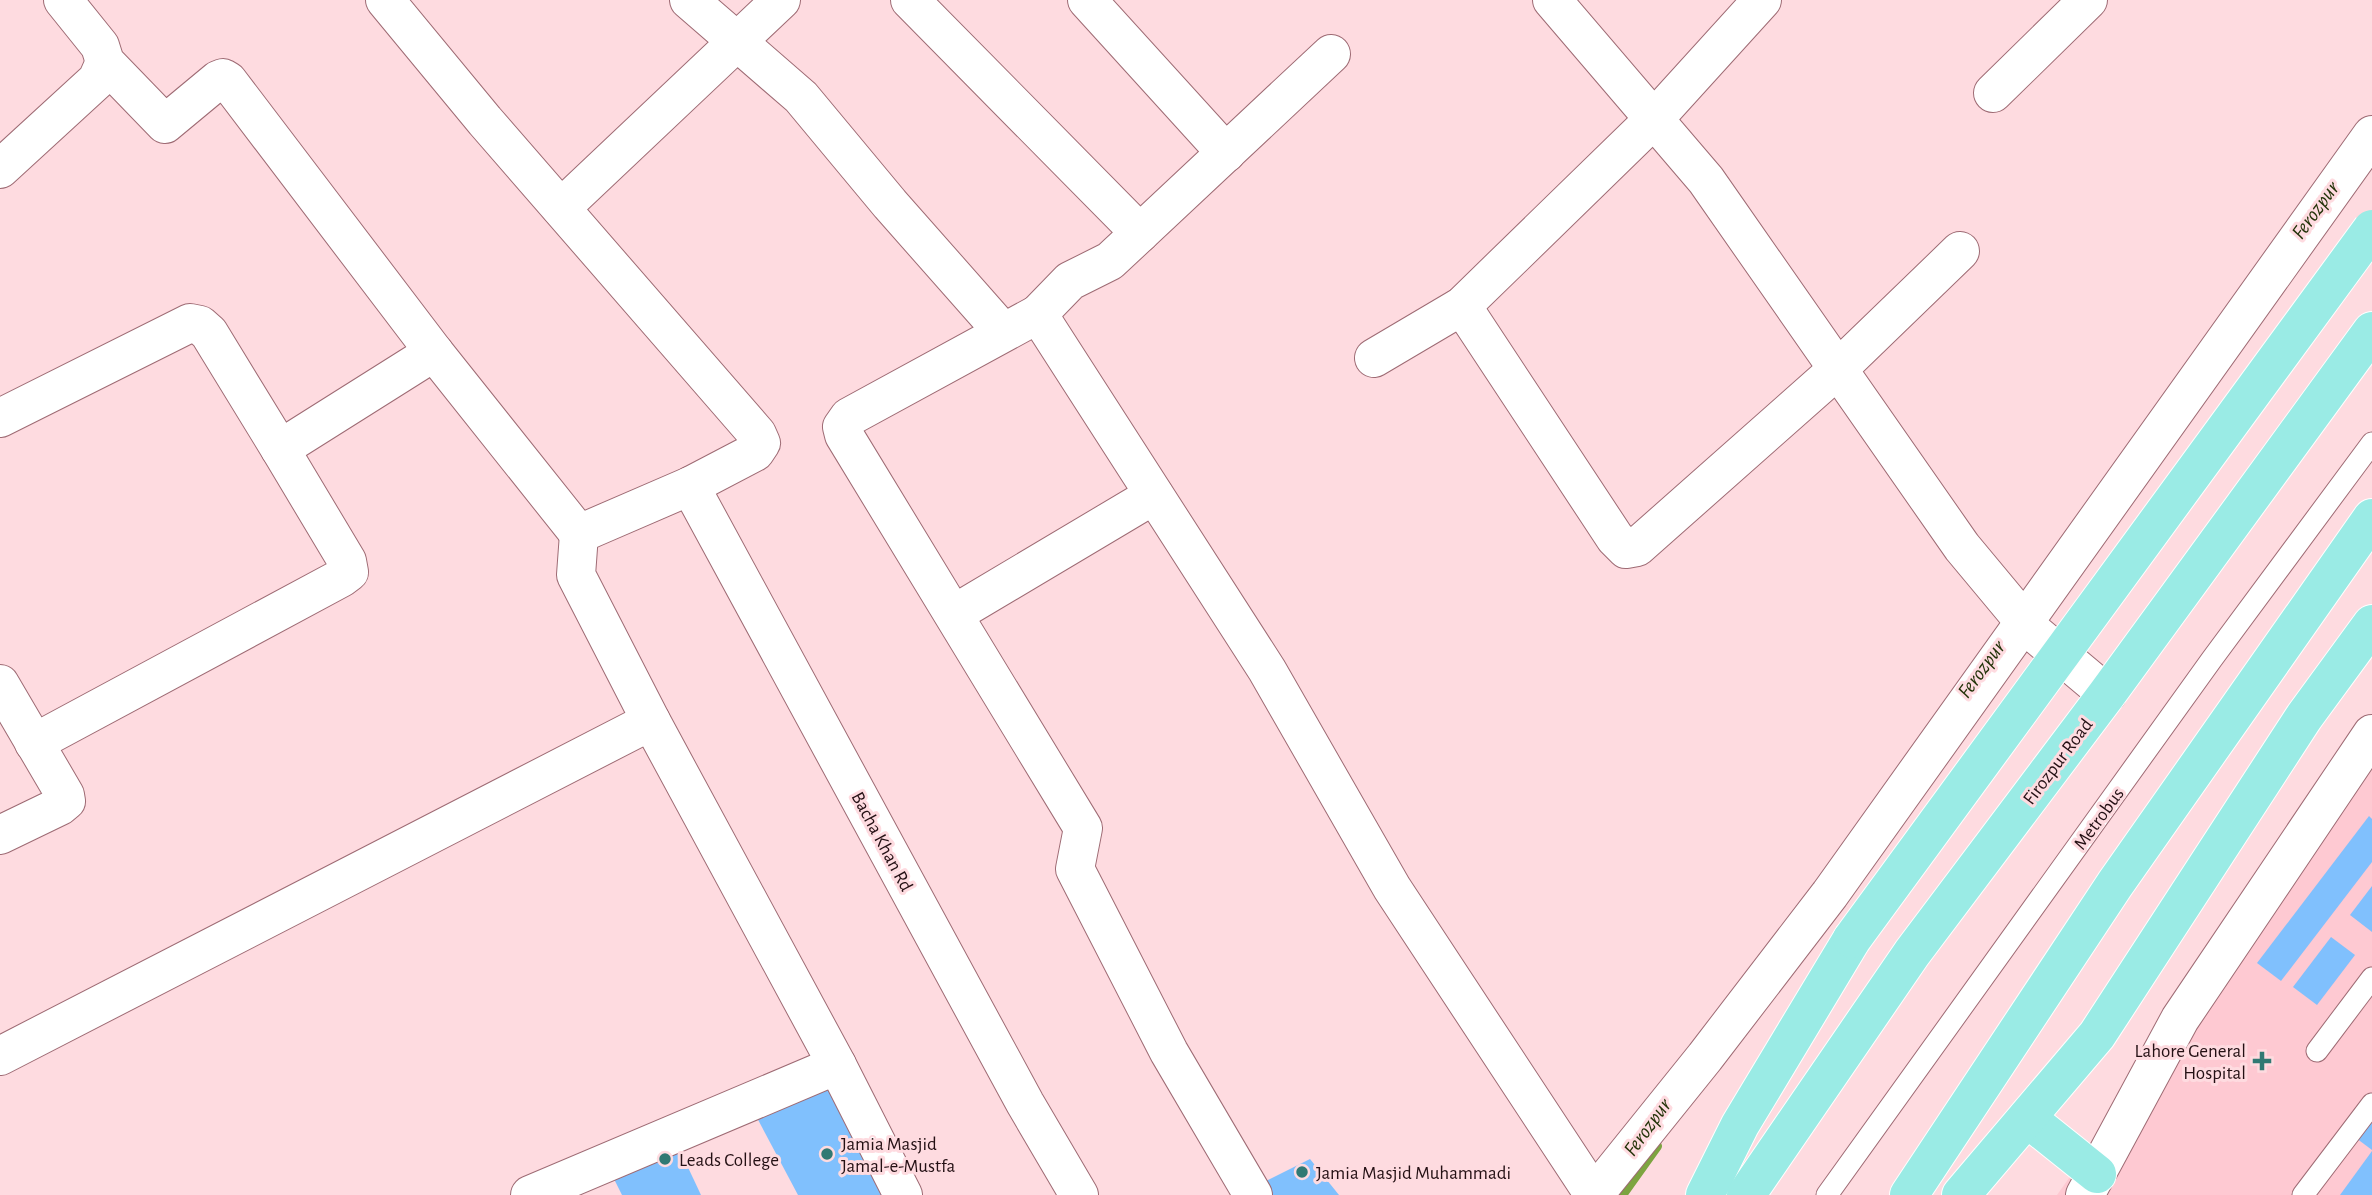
<svg xmlns="http://www.w3.org/2000/svg" width="2372" height="1195" viewBox="0 0 2372 1195" font-family="'Alegreya Sans',sans-serif">
<style>
.built{fill:#fec9d2}
.lines{fill:none;stroke-linecap:round;stroke-linejoin:round}
.stream{stroke:#7da440;stroke-width:10}
.building{fill:#80c0fd}
.service-casing{stroke:#9e6b74;stroke-width:23}
.minor-casing{stroke:#9e6b74;stroke-width:40}
.tertiary-casing{stroke:#9e6b74;stroke-width:40}
.primary-casing{stroke:#fff;stroke-width:40}
.service{stroke:#fff;stroke-width:21}
.minor{stroke:#fff;stroke-width:38}
.tertiary{stroke:#fff;stroke-width:38}
.primary{stroke:#9aebe5;stroke-width:38}
.primary-bridge-casing{stroke:#fff;stroke-width:40;stroke-linecap:butt}
.primary-bridge{stroke:#9aebe5;stroke-width:38}
.poi-dot{fill:#317973;stroke:#fedbe0;stroke-width:2.5}
.labels{text-anchor:middle;stroke-width:6;stroke-linejoin:round;paint-order:stroke}
.street-label{font-size:19px;fill:#241014;stroke:#fedbe0}
.poi-label{font-size:19px;fill:#241014;stroke:#fedbe0;text-anchor:start}
.water-label{font-size:21px;font-style:italic;fill:#233309;stroke:#fedbe0}
</style>
<rect width="100%" height="100%" fill="#fedbe0"/>
<path class="built" d="M 2372,759 L 2372,1195 L 2057,1195 L 2247,928 Z"/>
<g class="lines">
<path class="stream" d="M 1622,1195 L 1657,1146"/>
</g>
<g class="building">
<path d="M 2369,816 L 2372,819 L 2372,862 L 2281,981 L 2257,963 Z"/>
<path d="M 2372,886 L 2372,932 L 2350,915 Z"/>
<path d="M 2331,937 L 2355,955 L 2317,1005 L 2293,987 Z"/>
<path d="M 836,1075 L 898,1195 L 798,1195 L 755,1114 Z"/>
<path d="M 2372,1115 L 2372,1150 L 2356,1138 Z"/>
<path d="M 677,1144 L 701,1195 L 622,1195 L 612,1175 Z"/>
<path d="M 2372,1151 L 2372,1195 L 2340,1195 Z"/>
<path d="M 1310,1159 L 1339,1195 L 1261,1195 L 1256,1186 Z"/>
</g>
<g class="lines">
<defs>
<g id="service">
<path d="M 2317,1051 L 2372,978"/>
<path d="M 1827,1195 L 2212,659 L 2372,443"/>
<path d="M 2303,1195 L 2372,1104"/>
</g>
<g id="minor">
<path d="M 63,0 L 100,46 L 105,62 L 165,124 L 218,80 L 223,78 L 228,81 L 434,352 L 579,534 L 690,486 L 755,452 L 761,443 L 757,434 L 485,121 L 385,0"/>
<path d="M 689,0 L 801,97 L 890,204 L 1003,332"/>
<path d="M 910,0 L 1140,233"/>
<path d="M 1087,0 L 1226,153"/>
<path d="M 1552,0 L 1706,180 L 1962,547 L 2032,631 L 2107,694"/>
<path d="M 1331,54 L 1110,261 L 1070,281 L 1038,314 L 1267,670 L 1392,888 L 1594,1195"/>
<path d="M 1993,93 L 2088,0"/>
<path d="M 0,169 L 97,80 L 105,62"/>
<path d="M 561,208 L 781,0"/>
<path d="M 1462,306 L 1615,538 L 1626,549 L 1637,547 L 1838,369 L 1960,251"/>
<path d="M 1038,314 L 849,417 L 842,427 L 844,435 L 1083,828 L 1075,869 L 1169,1052 L 1253,1195"/>
<path d="M 1374,358 L 1462,306 L 1654,119 L 1762,0"/>
<path d="M 0,418 L 190,323 L 200,325 L 209,333 L 280,449 L 434,352"/>
<path d="M 690,486 L 1025,1103 L 1079,1195"/>
<path d="M 579,534 L 576,575 L 651,721 L 837,1065 L 903,1195"/>
<path d="M 954,614 L 1154,495"/>
<path d="M 0,684 L 65,795 L 66,801 L 60,806 L 0,835"/>
<path d="M 34,743 L 341,578 L 349,572 L 347,561 L 280,449"/>
<path d="M 0,1056 L 651,721"/>
<path d="M 530,1195 L 837,1065"/>
<path d="M 1594,1195 L 1705,1057 L 1830,894 L 2372,135"/>
</g>
<path id="tertiary" d="M 2085,1195 L 2180,1019 L 2372,734"/>
<g id="primary">
<path d="M 2027,1118 L 2097,1174"/>
<path d="M 1705,1195 L 1740,1125 L 1852,939"/>
<path d="M 1746,1195 L 1912,953 L 2107,694 L 2372,331"/>
<path d="M 1909,1195 L 2115,884 L 2372,518"/>
<path d="M 1961,1195 L 2097,1035 L 2304,717 L 2372,624"/>
</g>
</defs>
<use href="#service" class="service-casing"/>
<use href="#minor" class="minor-casing"/>
<use href="#tertiary" class="tertiary-casing"/>
<use href="#primary" class="primary-casing"/>
<use href="#service" class="service"/>
<use href="#minor" class="minor"/>
<use href="#tertiary" class="tertiary"/>
<use href="#primary" class="primary"/>
<defs>
<path id="primary-bridge" d="M 1852,939 L 2372,229"/>
</defs>
<use href="#primary-bridge" class="primary-bridge-casing"/>
<use href="#primary-bridge" class="primary-bridge"/>
</g>
<g class="poi-dot">
<path d="M2258.5 1050.5h7v7h7v7h-7v7h-7v-7h-7v-7h7z"/>
<circle cx="827" cy="1154" r="7"/>
<circle cx="665" cy="1159" r="7"/>
<circle cx="1302" cy="1172" r="7"/>
</g>
<g class="labels">
<g class="street-label">
<text transform="translate(2057 761) rotate(-53)" y="7">Firozpur Road</text>
<text transform="translate(2098 818) rotate(-54)" y="7">Metrobus</text>
<text transform="translate(883 841) rotate(62)" y="7">Bacha Khan Rd</text>
</g>
<g class="poi-label">
<text x="2246" y="1057" text-anchor="end">Lahore General<tspan x="2246" dy="22">Hospital</tspan></text>
<text x="841" y="1150">Jamia Masjid<tspan x="841" dy="22">Jamal-e-Mustfa</tspan></text>
<text x="679" y="1166">Leads College</text>
<text x="1316" y="1179">Jamia Masjid Muhammadi</text>
</g>
<g class="water-label">
<text transform="translate(2315 210) rotate(-54)" y="7">Ferozpur</text>
<text transform="translate(1981 669) rotate(-54)" y="7">Ferozpur</text>
<text transform="translate(1647 1127) rotate(-54)" y="7">Ferozpur</text>
</g>
</g>
</svg>
